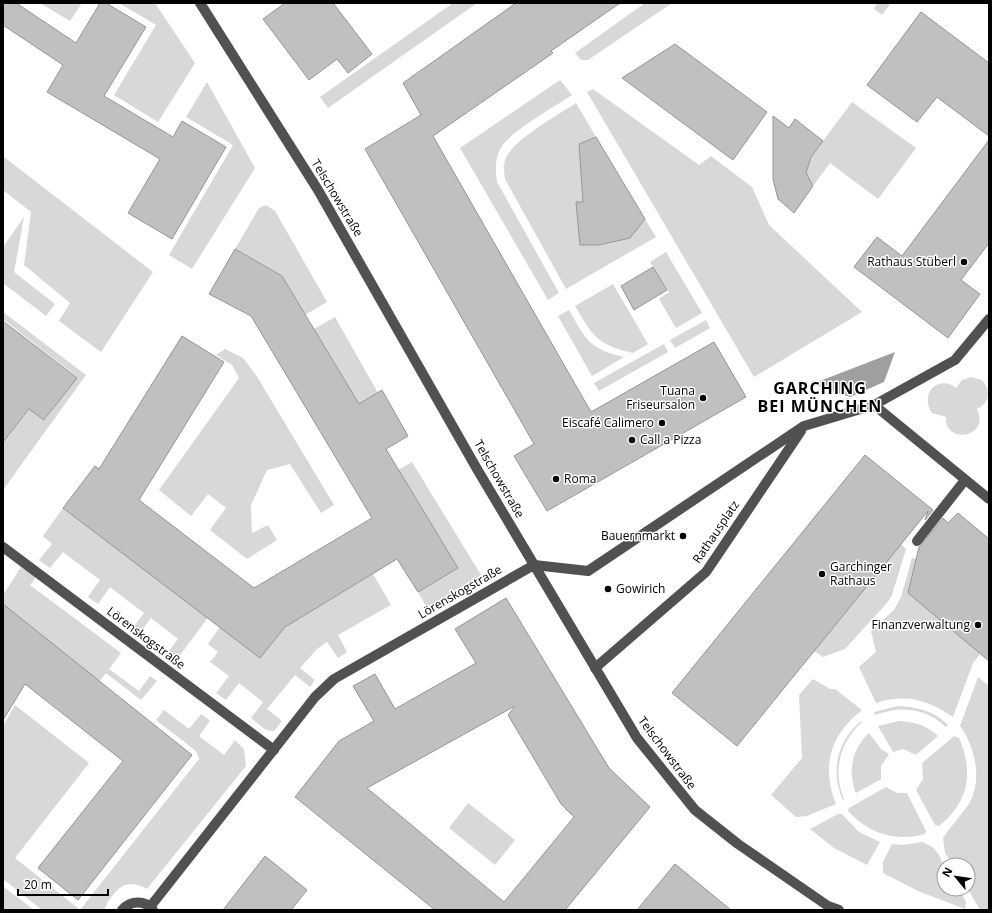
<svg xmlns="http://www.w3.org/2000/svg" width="992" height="913" viewBox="0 0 992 913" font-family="'Open Sans',sans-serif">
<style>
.green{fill:#d8d8d8}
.water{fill:#9f9f9f}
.building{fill:#c0c0c0;stroke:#959595;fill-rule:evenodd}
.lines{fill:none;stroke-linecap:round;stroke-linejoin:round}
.minor{stroke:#515151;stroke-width:10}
.poi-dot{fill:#000;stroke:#fff;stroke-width:1.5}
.labels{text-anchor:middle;stroke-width:3;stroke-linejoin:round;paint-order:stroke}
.street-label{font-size:12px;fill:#000;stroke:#fff}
.poi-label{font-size:12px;fill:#000;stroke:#fff;text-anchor:end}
.district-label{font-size:16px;font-weight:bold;letter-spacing:1px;fill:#000;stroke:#fff}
</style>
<rect width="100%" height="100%" fill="#fff"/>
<g class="green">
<path d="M 40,3 L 82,3 L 70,21 Z"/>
<path d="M 119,3 L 155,3 L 195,63 L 158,122 L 114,95 L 156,25 Z"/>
<path d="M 453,3 L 477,3 L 328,108 L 320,97 Z"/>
<path d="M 645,3 L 672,3 L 588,60 L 581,60 L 575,53 Z"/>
<path d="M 877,3 L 891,3 L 882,15 L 874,9 Z"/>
<path d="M 560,80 L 572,95 C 553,108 514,129 502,146 C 495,157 495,169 497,182 L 559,293 L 548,300 L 460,148 Z"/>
<path d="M 207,82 L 255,168 L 192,269 L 169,255 L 233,145 L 186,117 Z"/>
<path d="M 593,89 L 699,165 L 711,156 L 752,187 L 769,225 L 862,312 L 754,377 L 587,92 Z"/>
<path d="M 852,102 L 916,148 L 878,199 L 830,163 L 813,186 L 806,173 L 811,157 Z"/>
<path d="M 576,103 L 596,137 L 579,144 L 583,202 L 576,203 L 580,245 C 610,246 626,243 645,219 L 656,237 L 566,289 L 505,179 C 504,172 503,164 506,158 C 514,139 558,115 576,103 Z"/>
<path d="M 4,157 L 153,272 L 101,352 L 59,321 L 70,303 L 24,265 L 31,212 L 3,190 Z"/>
<path d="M 266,205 L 275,211 L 327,302 L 305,315 L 282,276 L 235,249 L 259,208 Z"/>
<path d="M 24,217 L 14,272 L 55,304 L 46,316 L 3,283 L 3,247 Z"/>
<path d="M 666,252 L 702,313 L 676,328 L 659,299 L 669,292 L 650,262 Z"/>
<path d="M 613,284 L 648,344 L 633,353 C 597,345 593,336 575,306 Z"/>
<path d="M 569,310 C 586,340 589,349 624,357 L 592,376 L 558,316 Z"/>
<path d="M 3,312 L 86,375 L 3,490 L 3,442 L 30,409 L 45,420 L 77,377 L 3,319 Z"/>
<path d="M 335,317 L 378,393 L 359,404 L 314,329 Z"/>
<path d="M 706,320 L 710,328 L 675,348 L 670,340 Z"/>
<path d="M 664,344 L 668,352 L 599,391 L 594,383 Z"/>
<path d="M 225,349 L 243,358 L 256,375 L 334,505 L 321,513 L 290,464 L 267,470 L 251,505 L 252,533 L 268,525 L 277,540 L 247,559 L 210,530 L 226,508 L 208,494 L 191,516 L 159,490 L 239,378 L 232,365 L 216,355 Z"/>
<path d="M 971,377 L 982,380 C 991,390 990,403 977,409 C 991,438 944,445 946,417 L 932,413 C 919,394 938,374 956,388 L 962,380 Z"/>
<path d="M 412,462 L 481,575 L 427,608 L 418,592 L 458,568 L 398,470 Z"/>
<path d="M 63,508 L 212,612 L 175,662 L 166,655 L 178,639 L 151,618 L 139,634 L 132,629 L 144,613 L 110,587 L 98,604 L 88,597 L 100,580 L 63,552 L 50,568 L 39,560 L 52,544 L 43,536 Z"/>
<path d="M 901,544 L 906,549 L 892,595 L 887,603 L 845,649 L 823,657 L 814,651 Z"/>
<path d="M 912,558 L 916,559 L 989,643 L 973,663 L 953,717 C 929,700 905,693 876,703 L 859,667 L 876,652 L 871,631 L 894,610 L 901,597 Z"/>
<path d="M 21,567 L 36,577 L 30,585 L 121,653 L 109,669 L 139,691 L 150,676 L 157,681 L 141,700 L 106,673 L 99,682 L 3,616 L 3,595 Z"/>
<path d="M 373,574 L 391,605 L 338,635 L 347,652 L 338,658 L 327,642 L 317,649 L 300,668 L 315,680 L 310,687 L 295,675 L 267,709 L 282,721 L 274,731 L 266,730 L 251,718 L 263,702 L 239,683 L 226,700 L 216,693 L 229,676 L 210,662 L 218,652 L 208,644 L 220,627 L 260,657 L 285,627 Z"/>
<path d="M 978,677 L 989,686 L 989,910 L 980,910 L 968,889 L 968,865 L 953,865 L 945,853 L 943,838 C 950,827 959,818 966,808 C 984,784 976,748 960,726 Z"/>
<path d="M 813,679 L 830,689 L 835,689 L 862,710 C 830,735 821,766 836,804 L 807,816 L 796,817 L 771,795 L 802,758 L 799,695 Z"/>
<path d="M 15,705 L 89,763 L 15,858 L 80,910 L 199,759 L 196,751 L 156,720 L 164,710 L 189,729 L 201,714 L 210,721 L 199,736 L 224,755 L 235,740 L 244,749 L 246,766 L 147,889 C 140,885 133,883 125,885 C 117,888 106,902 105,910 L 42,910 L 3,879 L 3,726 Z"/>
<path d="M 898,706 C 918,707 934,711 948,725 L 946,727 C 926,708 901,705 875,715 L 874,712 Z"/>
<path d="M 861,721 L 862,722 C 840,742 832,771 844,799 L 843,800 C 830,772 837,741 861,721 Z"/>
<path d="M 899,721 C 914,722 927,725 938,736 L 916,755 L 903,749 L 893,752 L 878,726 Z"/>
<path d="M 869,733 L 881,749 L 889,754 L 881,766 L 881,779 L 856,793 C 847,772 852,749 869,733 Z"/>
<path d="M 954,736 L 959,738 C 974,772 969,802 939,826 L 935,825 L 916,790 L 923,779 L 922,763 Z"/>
<path d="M 886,787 L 897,793 L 907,793 L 926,831 L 925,834 C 895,842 869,834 848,811 L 849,808 Z"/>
<path d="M 468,803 L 515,840 L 495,865 L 449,828 Z"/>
<path d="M 838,814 L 842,814 L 859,832 L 880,842 L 867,865 L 834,848 L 810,829 Z"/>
<path d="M 922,842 C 945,850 944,869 944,889 L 959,889 L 966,902 L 965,909 L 918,891 L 883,873 L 883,862 L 892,844 L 903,845 Z"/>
<path d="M 4,887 L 34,910 L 3,910 Z"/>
</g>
<path class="water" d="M 895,352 L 884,382 L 850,397 L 812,384 Z"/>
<g class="building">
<path d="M 3,3 L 16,3 L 76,43 L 100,3 L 106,3 L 146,27 L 104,96 L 173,137 L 182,121 L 226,147 L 172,239 L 128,213 L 160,159 L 47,92 L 63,65 L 3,25 Z"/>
<path d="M 285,3 L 333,3 L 372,54 L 348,73 L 337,59 L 309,80 L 263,19 Z"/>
<path d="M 516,3 L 620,3 L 551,51 L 553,53 L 433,136 L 591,412 L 714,342 L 746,397 L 547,511 L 514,456 L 534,444 L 365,149 L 421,115 L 403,83 Z"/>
<path d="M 921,12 L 989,63 L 989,136 L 937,97 L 917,122 L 867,85 Z"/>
<path d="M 675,44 L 767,112 L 733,160 L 622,78 Z"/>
<path d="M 773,116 L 789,128 L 795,119 L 823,141 L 811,157 L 806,173 L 813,186 L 794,213 L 778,199 L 773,179 Z"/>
<path d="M 596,137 L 645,219 L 630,238 L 599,245 L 580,245 L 576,202 L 583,202 L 579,144 Z"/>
<path d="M 989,140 L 989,243 L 961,280 L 980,294 L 948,338 L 854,267 L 877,237 L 902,256 Z"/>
<path d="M 235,249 L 282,276 L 359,404 L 382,390 L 408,436 L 386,449 L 458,568 L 418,592 L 397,559 L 285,627 L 260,658 L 63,508 L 95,466 L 99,469 L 182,336 L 224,362 L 139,500 L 254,588 L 372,518 L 251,316 L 209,294 Z"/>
<path d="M 653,267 L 667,290 L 634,310 L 621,286 Z"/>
<path d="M 3,321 L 77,378 L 44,420 L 29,409 L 3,442 Z"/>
<path d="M 865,455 L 933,510 L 925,520 L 928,511 L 737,746 L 672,693 Z"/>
<path d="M 958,513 L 989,539 L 989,661 L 908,593 L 919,547 L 943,518 L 948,523 Z"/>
<path d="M 506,598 L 609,768 L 650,807 L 565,910 L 435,910 L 295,797 L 339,741 L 374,721 L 353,686 L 375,674 L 395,709 L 476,663 L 455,629 ZM 515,706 L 508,715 L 561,804 L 574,817 L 504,902 L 367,788 Z"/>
<path d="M 3,604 L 192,755 L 78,900 L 38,868 L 123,761 L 25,684 L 3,720 Z"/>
<path d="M 265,856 L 307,890 L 291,910 L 223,910 Z"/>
<path d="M 675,864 L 731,910 L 637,910 Z"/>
</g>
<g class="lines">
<g class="minor">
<path d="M 200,3 L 318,190 L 477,469 L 637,738 L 695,810 L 738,844 L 828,906 L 839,910"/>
<path d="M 874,405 L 989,499"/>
<path d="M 917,541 L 965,480"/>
<path d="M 3,547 L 274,750"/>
<path d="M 595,668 L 706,572 L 801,431"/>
<path d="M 150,907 L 315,697 L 334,679 L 534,565 L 588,571 L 804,426 L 874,405 L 955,360 L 989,319"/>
<path d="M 122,910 C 131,900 145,900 153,910"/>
</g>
</g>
<g class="poi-dot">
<circle cx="964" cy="262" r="4"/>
<circle cx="703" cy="398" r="4"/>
<circle cx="662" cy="423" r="4"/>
<circle cx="632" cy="440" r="4"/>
<circle cx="556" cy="479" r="4"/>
<circle cx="683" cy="536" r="4"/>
<circle cx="822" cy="574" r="4"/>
<circle cx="608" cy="589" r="4"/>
<circle cx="978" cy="625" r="4"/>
</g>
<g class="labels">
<g class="street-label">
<text transform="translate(337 198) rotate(59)" y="4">Telschowstraße</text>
<text transform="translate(499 479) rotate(60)" y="4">Telschowstraße</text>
<text transform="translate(716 532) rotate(-56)" y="4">Rathausplatz</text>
<text transform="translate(460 592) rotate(-30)" y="4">Lörenskogstraße</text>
<text transform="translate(146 638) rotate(37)" y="4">Lörenskogstraße</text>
<text transform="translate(667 753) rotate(53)" y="4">Telschowstraße</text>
</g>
<g class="poi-label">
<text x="956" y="266">Rathaus Stüberl</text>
<text x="695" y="395">Tuana<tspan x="695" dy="14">Friseursalon</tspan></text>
<text x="654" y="427">Eiscafé Calimero</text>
<text x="640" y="444" text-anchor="start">Call a Pizza</text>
<text x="564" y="483" text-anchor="start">Roma</text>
<text x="675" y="540">Bauernmarkt</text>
<text x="830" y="571" text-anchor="start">Garchinger<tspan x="830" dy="14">Rathaus</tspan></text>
<text x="616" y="593" text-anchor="start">Gowirich</text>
<text x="970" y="629">Finanzverwaltung</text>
</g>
<g class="district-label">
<text x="820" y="394">GARCHING<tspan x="820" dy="18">BEI MÜNCHEN</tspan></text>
</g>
</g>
<rect width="992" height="913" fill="none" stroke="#000000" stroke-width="8"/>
<g transform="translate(956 877) rotate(299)"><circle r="19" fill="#ffffff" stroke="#999999"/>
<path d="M0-3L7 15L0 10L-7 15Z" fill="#000000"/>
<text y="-6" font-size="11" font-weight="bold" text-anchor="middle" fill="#000000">N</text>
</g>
<path d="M18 889v6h90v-6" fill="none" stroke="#000000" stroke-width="2"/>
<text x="24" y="889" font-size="12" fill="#000000" stroke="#ffffff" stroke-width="3" paint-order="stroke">20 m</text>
</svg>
